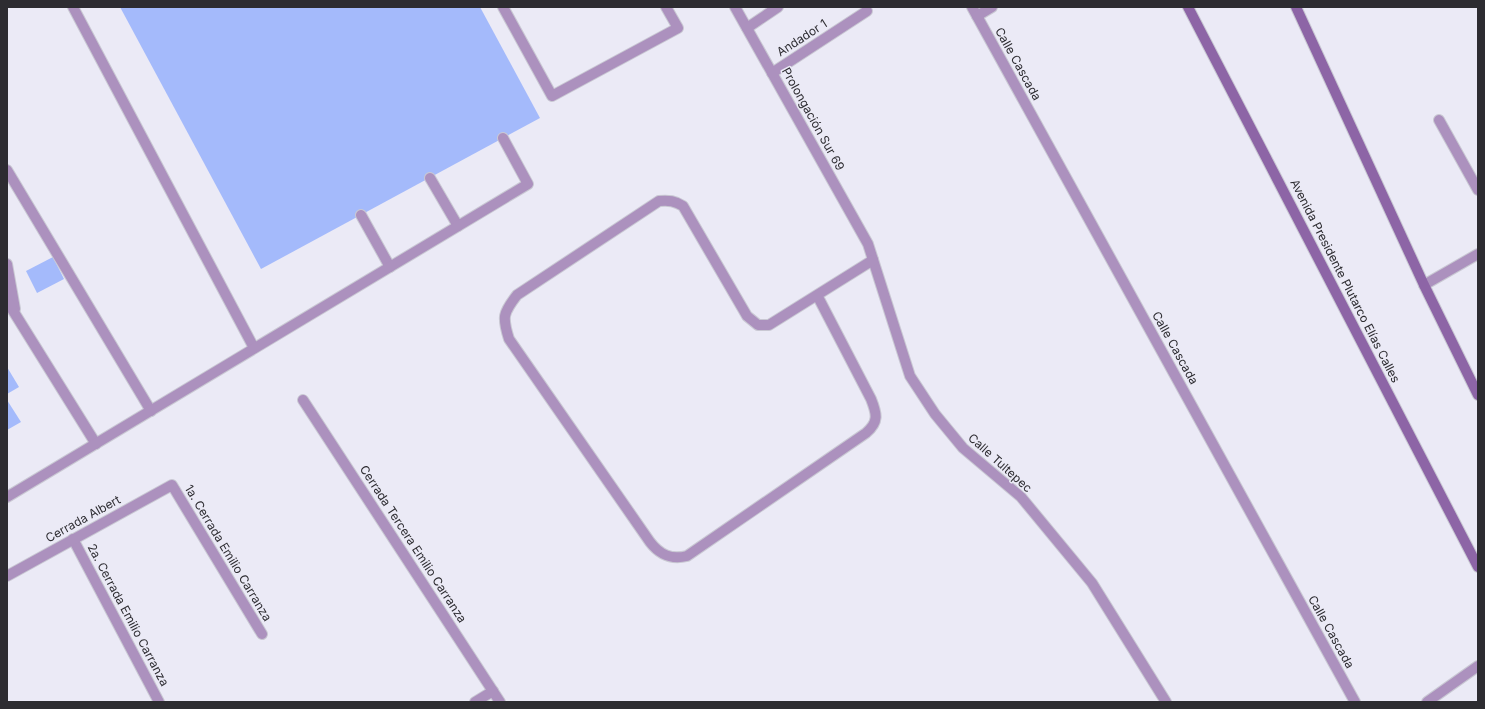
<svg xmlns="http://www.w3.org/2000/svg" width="1485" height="709" viewBox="0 0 1485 709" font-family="Inter,sans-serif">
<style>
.building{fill:#a4bafb}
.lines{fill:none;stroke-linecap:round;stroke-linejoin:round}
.lane-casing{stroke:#c9c8d3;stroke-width:12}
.street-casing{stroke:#c9c8d3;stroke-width:12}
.secondary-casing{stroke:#c9c8d3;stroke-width:12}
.lane{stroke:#ac91be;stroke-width:10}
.street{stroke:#ac91be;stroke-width:10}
.secondary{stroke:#8d65a6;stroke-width:10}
.labels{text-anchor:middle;stroke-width:3;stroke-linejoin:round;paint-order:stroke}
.street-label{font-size:12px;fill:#2d2c31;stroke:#ebeaf6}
</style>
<rect width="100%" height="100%" fill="#ebeaf6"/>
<g class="building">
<path d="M 120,7 L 480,7 L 540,118 L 261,269 Z"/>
<path d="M 53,257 L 64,279 L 37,293 L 26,271 Z"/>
<path d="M 7,367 L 19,387 L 7,394 Z"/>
<path d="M 7,400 L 21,422 L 7,430 Z"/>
</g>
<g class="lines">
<defs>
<g id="lane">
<path d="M 73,7 L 254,348"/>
<path d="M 503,7 L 552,96 L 678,28 L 666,7"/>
<path d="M 7,170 L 151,411"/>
<path d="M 430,178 L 458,226"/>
<path d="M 361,215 L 390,267"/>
<path d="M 7,264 L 15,309"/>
<path d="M 7,301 L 96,444"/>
<path d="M 7,497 L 528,184 L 503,138"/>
</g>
<g id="street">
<path d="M 735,7 L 868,244 L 910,376 L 935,414 L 963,448 L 1021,497 L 1092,583 L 1166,702"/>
<path d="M 972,7 L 1355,702"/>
<path d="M 977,16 L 992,7"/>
<path d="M 747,28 L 778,7"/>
<path d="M 772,73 L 867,11"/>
<path d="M 1439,120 L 1478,190"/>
<path d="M 1424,285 L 1478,254"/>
<path d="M 817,295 L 871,399 C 877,414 879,422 866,433 L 687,556 C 671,560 660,555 650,542 L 509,339 C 502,317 503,313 517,295 L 659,201 C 669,200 675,201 683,206 L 747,316 L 758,325 L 769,325 L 873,260"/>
<path d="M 303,400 L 500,702"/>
<path d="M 73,539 L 159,702"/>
<path d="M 7,576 L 172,485 L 262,634"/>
<path d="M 475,702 L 493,691"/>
<path d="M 1427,702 L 1478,666"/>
</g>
<g id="secondary">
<path d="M 1188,7 L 1478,567"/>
<path d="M 1296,7 L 1424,285 L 1478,395"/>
</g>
</defs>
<use href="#lane" class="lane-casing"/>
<use href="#street" class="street-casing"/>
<use href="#secondary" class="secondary-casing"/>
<use href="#lane" class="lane"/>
<use href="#street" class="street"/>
<use href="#secondary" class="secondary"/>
</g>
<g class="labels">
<g class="street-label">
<text transform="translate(802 38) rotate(-33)" y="4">Andador 1</text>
<text transform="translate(1018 64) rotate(61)" y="4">Calle Cascada</text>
<text transform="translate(813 119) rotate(61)" y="4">Prolongación Sur 69</text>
<text transform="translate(1345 281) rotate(63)" y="4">Avenida Presidente Plutarco Elías Calles</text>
<text transform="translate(1175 348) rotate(61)" y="4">Calle Cascada</text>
<text transform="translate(1000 463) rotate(42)" y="4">Calle Tultepec</text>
<text transform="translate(83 519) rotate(-29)" y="4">Cerrada Albert</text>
<text transform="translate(413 544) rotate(57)" y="4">Cerrada Tercera Emilio Carranza</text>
<text transform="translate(228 553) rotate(59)" y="4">1a. Cerrada Emilio Carranza</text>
<text transform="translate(128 615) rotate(62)" y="4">2a. Cerrada Emilio Carranza</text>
<text transform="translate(1331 632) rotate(61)" y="4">Calle Cascada</text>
</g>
</g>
<rect width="1485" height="709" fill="none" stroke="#2d2c31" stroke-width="16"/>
</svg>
